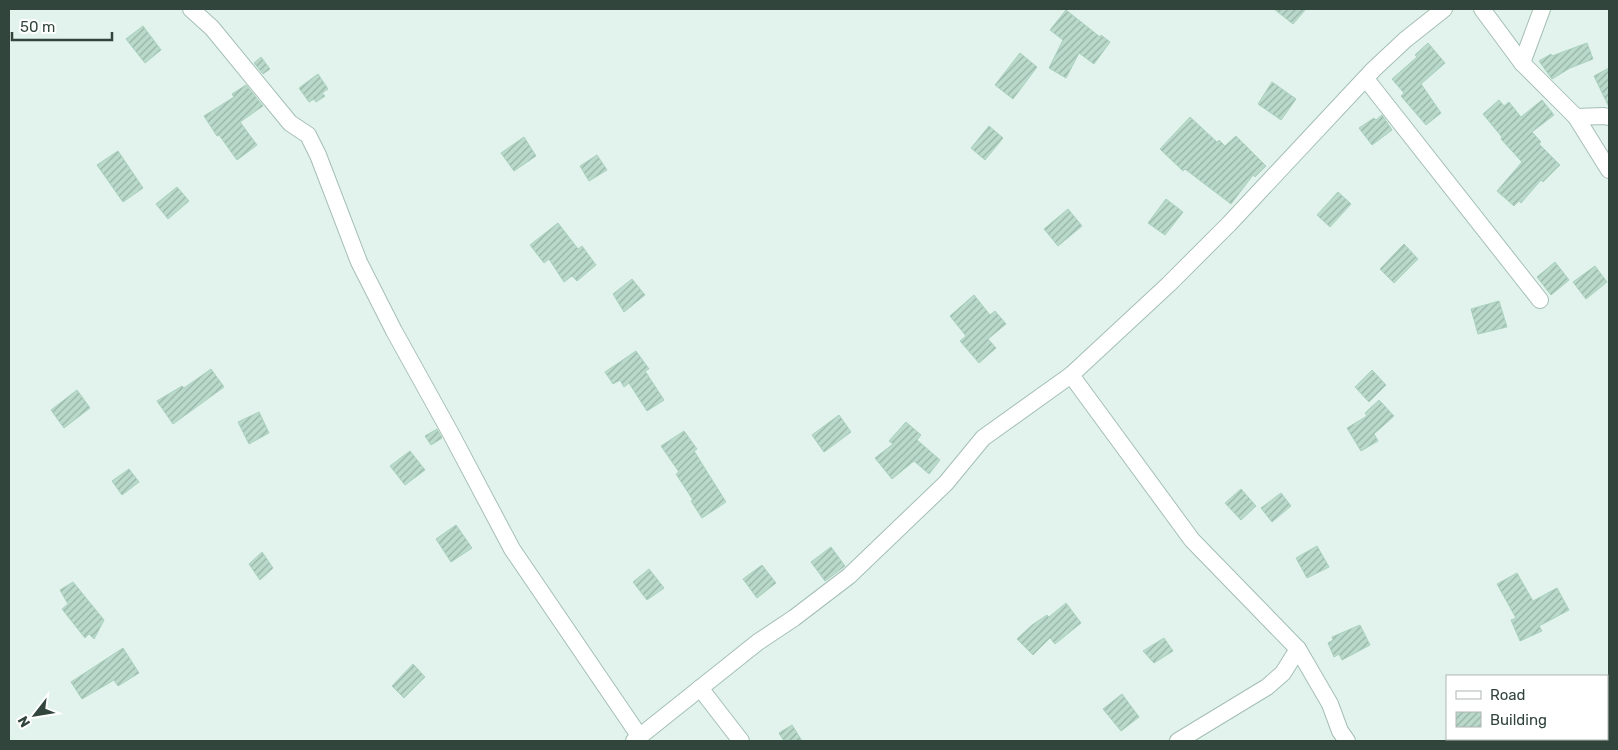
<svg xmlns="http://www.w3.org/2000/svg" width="1618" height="750" viewBox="0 0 1618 750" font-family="Rubik,sans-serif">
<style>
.building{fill:url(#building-hatch);stroke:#a9d1be}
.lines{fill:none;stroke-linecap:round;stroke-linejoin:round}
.minor-casing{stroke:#a4bfb3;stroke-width:18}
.minor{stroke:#fff;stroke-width:16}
</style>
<defs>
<pattern id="building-hatch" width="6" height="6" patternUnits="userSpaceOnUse" patternTransform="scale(1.25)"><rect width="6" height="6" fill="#b9d9ca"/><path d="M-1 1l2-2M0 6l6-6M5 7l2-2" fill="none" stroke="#97b2a5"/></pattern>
</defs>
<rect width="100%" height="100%" fill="#e2f3ed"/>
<g class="building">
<path d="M 1274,9 L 1306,9 L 1293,24 Z"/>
<path d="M 1066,10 L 1100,37 L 1101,35 L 1110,42 L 1094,64 L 1079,53 L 1066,78 L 1049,68 L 1063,40 L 1050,30 Z"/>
<path d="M 143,26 L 161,50 L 145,63 L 126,39 Z"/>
<path d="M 1428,43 L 1445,63 L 1421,84 L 1441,113 L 1426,125 L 1401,96 L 1404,93 L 1392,79 L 1417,57 L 1415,55 Z"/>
<path d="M 1587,43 L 1593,59 L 1570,68 L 1552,79 L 1539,61 L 1551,54 L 1552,56 Z"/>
<path d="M 1020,53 L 1037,67 L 1013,99 L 995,85 Z"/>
<path d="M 261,57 L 270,69 L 263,74 L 254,63 Z"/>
<path d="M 1609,68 L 1609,107 L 1594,76 Z"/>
<path d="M 318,74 L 328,89 L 322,93 L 325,96 L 316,102 L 314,99 L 309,102 L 299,88 Z"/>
<path d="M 1272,82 L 1296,99 L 1281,120 L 1258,104 Z"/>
<path d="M 246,85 L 263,106 L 240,122 L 257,145 L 237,160 L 219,135 L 217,136 L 204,116 L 234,97 L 232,94 Z"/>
<path d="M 1499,100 L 1504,106 L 1509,102 L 1521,117 L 1542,100 L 1554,115 L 1532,132 L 1541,142 L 1539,144 L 1560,165 L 1543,182 L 1541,180 L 1521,203 L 1519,201 L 1514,206 L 1497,191 L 1522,162 L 1501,139 L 1502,137 L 1483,114 Z"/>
<path d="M 1382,115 L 1392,130 L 1372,145 L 1359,128 L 1374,118 L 1376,120 Z"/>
<path d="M 1190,117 L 1217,142 L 1219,140 L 1225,146 L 1236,136 L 1266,166 L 1255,177 L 1253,175 L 1231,204 L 1185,169 L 1183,171 L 1160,149 Z"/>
<path d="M 989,126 L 1003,138 L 985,160 L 971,148 Z"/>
<path d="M 524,137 L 536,156 L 514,171 L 501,153 Z"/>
<path d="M 118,151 L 143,188 L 123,202 L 97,165 Z"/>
<path d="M 597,155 L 607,170 L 589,181 L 580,166 Z"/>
<path d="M 177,187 L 189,201 L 168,219 L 156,204 Z"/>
<path d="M 1338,192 L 1351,204 L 1330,227 L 1317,215 Z"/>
<path d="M 1166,199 L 1183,212 L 1165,235 L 1148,223 Z"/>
<path d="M 1068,209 L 1082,226 L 1058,246 L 1044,229 Z"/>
<path d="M 558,223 L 578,249 L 582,246 L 596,265 L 577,281 L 572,276 L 564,282 L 549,259 L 544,263 L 530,245 Z"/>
<path d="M 1404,244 L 1418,259 L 1394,283 L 1380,269 Z"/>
<path d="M 1555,262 L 1569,280 L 1551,295 L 1537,277 Z"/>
<path d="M 1595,266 L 1607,282 L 1586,299 L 1573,282 Z"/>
<path d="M 632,279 L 645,295 L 624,312 L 613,294 Z"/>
<path d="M 974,295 L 990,315 L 995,311 L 1006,324 L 988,339 L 996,348 L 979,363 L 960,341 L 966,336 L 950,316 Z"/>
<path d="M 1499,301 L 1507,327 L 1478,334 L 1471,309 Z"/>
<path d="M 636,351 L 649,369 L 645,371 L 664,400 L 647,411 L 629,383 L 624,387 L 620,380 L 613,384 L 605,372 Z"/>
<path d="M 211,369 L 224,387 L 173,424 L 157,401 L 182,386 L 184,388 Z"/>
<path d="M 1372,370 L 1386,385 L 1369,402 L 1355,387 Z"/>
<path d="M 77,390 L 90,408 L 64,428 L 51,410 Z"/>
<path d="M 1379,400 L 1394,416 L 1374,434 L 1378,441 L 1361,451 L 1347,428 L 1367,416 L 1365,413 Z"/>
<path d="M 259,412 L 269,433 L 249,444 L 238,422 Z"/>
<path d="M 839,415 L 851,432 L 824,452 L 812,435 Z"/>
<path d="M 906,422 L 921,435 L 917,440 L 940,460 L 929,474 L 914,461 L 892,479 L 875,458 L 893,444 L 889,441 Z"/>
<path d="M 437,429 L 442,438 L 431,445 L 425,436 Z"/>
<path d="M 684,431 L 697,449 L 694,451 L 726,502 L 702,518 L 691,501 L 693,500 L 676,474 L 679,472 L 661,446 Z"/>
<path d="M 410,451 L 425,470 L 405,485 L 390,466 Z"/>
<path d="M 129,469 L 139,482 L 122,495 L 112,481 Z"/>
<path d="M 1241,489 L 1256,506 L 1241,520 L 1225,503 Z"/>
<path d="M 1281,493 L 1291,506 L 1272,522 L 1261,508 Z"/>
<path d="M 456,525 L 472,548 L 451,562 L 436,539 Z"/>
<path d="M 1317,546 L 1329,567 L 1307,578 L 1296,558 Z"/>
<path d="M 831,547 L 845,566 L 825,581 L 811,562 Z"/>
<path d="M 262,552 L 273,568 L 260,580 L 249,564 Z"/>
<path d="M 762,565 L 776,583 L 757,598 L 743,579 Z"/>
<path d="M 649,569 L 664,588 L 647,600 L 633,582 Z"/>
<path d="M 1517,573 L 1533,601 L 1557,588 L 1569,610 L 1539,626 L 1542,631 L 1520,641 L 1511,620 L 1516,618 L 1497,584 Z"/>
<path d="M 73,582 L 104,620 L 94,639 L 89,634 L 85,638 L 62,609 L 68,604 L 60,590 Z"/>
<path d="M 1066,603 L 1081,623 L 1055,644 L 1050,638 L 1033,655 L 1017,639 L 1032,625 L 1047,615 L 1049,617 Z"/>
<path d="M 1360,625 L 1370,645 L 1342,660 L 1339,654 L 1334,657 L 1328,643 L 1333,640 L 1332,637 Z"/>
<path d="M 1164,638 L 1173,651 L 1154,663 L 1143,651 Z"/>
<path d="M 123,648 L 139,673 L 118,686 L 114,680 L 82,699 L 71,682 Z"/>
<path d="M 413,664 L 425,677 L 404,698 L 392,686 Z"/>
<path d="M 1122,694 L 1139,717 L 1121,731 L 1103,709 Z"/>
<path d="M 792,725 L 802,741 L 784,741 L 779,733 Z"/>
</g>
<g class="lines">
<defs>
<g id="minor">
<path d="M 191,9 L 212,28 L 290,123 L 308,135 L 318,155 L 359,262 L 394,331 L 450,432 L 512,549 L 640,737"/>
<path d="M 1482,9 L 1522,63 L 1576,117 L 1604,116 L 1609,117"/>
<path d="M 1522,63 L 1542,9"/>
<path d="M 1366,79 L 1540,300"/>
<path d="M 1576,117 L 1609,170"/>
<path d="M 1071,375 L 1192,540 L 1298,649 L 1330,704 L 1340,731 L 1347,741"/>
<path d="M 700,688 L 741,741"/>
<path d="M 634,741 L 758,642 L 794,618 L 849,576 L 946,483 L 983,438 L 1071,375 L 1169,284 L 1229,224 L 1374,69 L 1405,40 L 1444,9"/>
<path d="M 1178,741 L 1267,687 L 1283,673 L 1298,649"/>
</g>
</defs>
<use href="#minor" class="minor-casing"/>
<use href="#minor" class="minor"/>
</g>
<rect width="1618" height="750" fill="none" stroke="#32453c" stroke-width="20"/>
<rect x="1446" y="675" width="162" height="65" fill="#ffffff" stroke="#adb5b1"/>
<rect x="1456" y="691" width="25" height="8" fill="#ffffff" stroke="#adb5b1"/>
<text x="1490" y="700" font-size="15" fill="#32453c">Road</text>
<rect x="1456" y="712" width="25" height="15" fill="url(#building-hatch)" stroke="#adb5b1"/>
<text x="1490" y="725" font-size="15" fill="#32453c">Building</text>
<g transform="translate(35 715) rotate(239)" stroke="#ffffff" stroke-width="4" paint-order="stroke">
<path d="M0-4L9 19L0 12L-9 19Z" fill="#32453c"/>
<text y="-8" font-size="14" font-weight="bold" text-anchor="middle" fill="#32453c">N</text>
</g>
<path d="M12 32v8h100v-8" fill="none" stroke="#32453c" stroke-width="2.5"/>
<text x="20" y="32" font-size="15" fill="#32453c" stroke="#ffffff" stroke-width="4" paint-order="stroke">50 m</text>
</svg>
